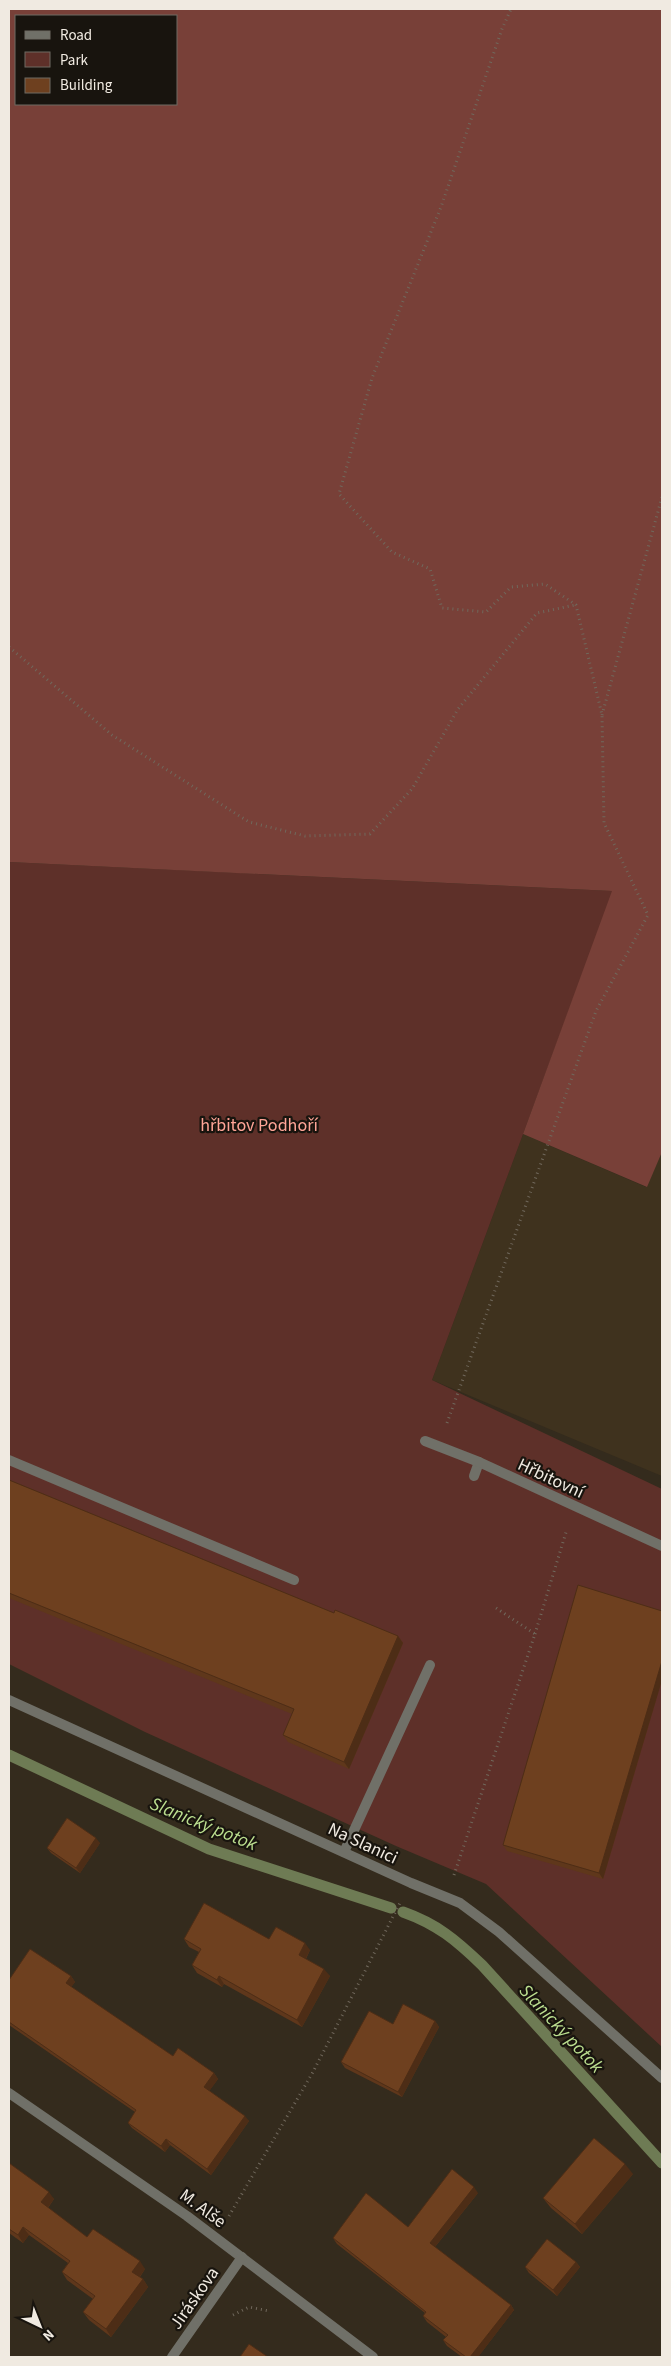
<svg xmlns="http://www.w3.org/2000/svg" width="671" height="2366" viewBox="0 0 671 2366" font-family="'Source Sans 3',sans-serif">
<style>
.built{fill:#3f321e}
.green{fill:#5e3029}
.forest{fill:#784038;fill-rule:evenodd}
.lines{fill:none;stroke-linecap:round;stroke-linejoin:round}
.stream{stroke:#6e7b54;stroke-width:11}
.path{stroke:#70685c;stroke-width:3;stroke-dasharray:1 4;stroke-linecap:butt}
.service{stroke:#707068;stroke-width:10}
.minor{stroke:#707068;stroke-width:10}
.wall{fill:#5f371b}
.shaded-wall{fill:#4d2d16}
.building{fill:#6e401f;stroke:#4d2d16}
.labels{text-anchor:middle;stroke-width:4.5;stroke-linejoin:round;paint-order:stroke}
.park-label{font-size:18px;fill:#ffa597;stroke:#18140e}
.street-label{font-size:18px;fill:#f0eae1;stroke:#18140e}
.water-label{font-size:19px;font-style:italic;fill:#bbde8f;stroke:#18140e}
</style>
<rect width="100%" height="100%" fill="#342b1d"/>
<path class="built" d="M 523,1134 L 646,1187 L 662,1152 L 662,1476 L 432,1380 Z"/>
<path class="green" d="M 9,862 L 613,891 L 432,1380 L 662,1489 L 662,2047 L 486,1884 L 396,1846 L 145,1732 L 9,1664 Z"/>
<path class="forest" d="M 9,9 L 662,9 L 662,1152 L 647,1187 L 523,1134 L 612,891 L 9,862 ZM 16,16 L 176,16 L 176,104 L 16,104 Z"/>
<g class="lines">
<g class="stream">
<path d="M 9,1755 L 209,1849 L 391,1908"/>
<path d="M 403,1912 C 437,1924 456,1940 482,1965 L 662,2163"/>
</g>
<g class="path">
<path d="M 9,647 L 112,735 L 249,822 L 305,836 L 370,834 L 412,789 L 458,709 L 537,613 L 575,605"/>
<path d="M 602,715 L 662,497"/>
<path d="M 447,1423 L 596,1011 L 648,915 L 604,823 L 602,715 L 576,605 L 545,584 L 511,587 L 486,612 L 442,608 L 430,569 L 392,552 L 339,494 L 372,378 L 441,207 L 502,29 L 511,9"/>
<path d="M 535,1634 L 567,1529"/>
<path d="M 454,1875 L 535,1634 L 493,1606"/>
<path d="M 229,2216 L 313,2072 L 400,1903"/>
<path d="M 233,2315 L 249,2307 L 269,2311"/>
</g>
<g class="service">
<path d="M 9,1460 L 294,1580"/>
<path d="M 474,1476 L 479,1462"/>
<path d="M 344,1852 L 430,1665"/>
</g>
<g class="minor">
<path d="M 425,1441 L 479,1462 L 662,1546"/>
<path d="M 9,1700 L 411,1883 L 460,1903 L 499,1932 L 662,2078"/>
<path d="M 9,2093 L 187,2216 L 373,2357"/>
<path d="M 172,2357 L 242,2257"/>
</g>
</g>
<g class="wall">
<path d="M 9,1480 L 334,1613 L 398,1636 L 403,1643 L 349,1769 L 288,1742 L 283,1735 L 292,1714 L 9,1598 Z"/>
<path d="M 662,1611 L 662,1680 L 603,1879 L 507,1851 L 503,1845 Z"/>
<path d="M 100,1843 L 80,1873 L 51,1853 L 47,1848 Z"/>
<path d="M 184,1939 L 269,1939 L 310,1950 L 306,1959 L 330,1976 L 302,2027 L 224,1984 L 222,1987 L 197,1973 L 192,1965 L 199,1952 L 189,1947 Z"/>
<path d="M 71,1976 L 75,1982 L 71,1987 L 173,2056 L 214,2073 L 218,2079 L 209,2091 L 249,2121 L 211,2175 L 170,2145 L 165,2152 L 132,2128 L 128,2123 L 135,2112 L 9,2025 L 9,1980 Z"/>
<path d="M 435,2021 L 439,2027 L 402,2097 L 345,2068 L 341,2062 L 393,2024 Z"/>
<path d="M 9,2163 L 54,2199 L 48,2208 L 87,2237 L 145,2269 L 140,2277 L 143,2279 L 148,2287 L 111,2337 L 89,2320 L 83,2312 L 93,2299 L 67,2280 L 62,2272 L 68,2263 L 29,2235 L 23,2243 L 9,2233 Z"/>
<path d="M 633,2174 L 582,2234 L 551,2208 L 543,2198 Z"/>
<path d="M 478,2193 L 435,2247 L 511,2305 L 514,2310 L 478,2357 L 462,2357 L 447,2346 L 443,2340 L 446,2337 L 427,2322 L 423,2316 L 425,2313 L 337,2244 L 333,2238 L 408,2227 Z"/>
<path d="M 576,2262 L 580,2267 L 557,2296 L 529,2273 L 525,2267 Z"/>
</g>
<g class="shaded-wall">
<path d="M 398,1636 L 403,1643 L 349,1769 L 344,1762 Z"/>
<path d="M 662,1661 L 662,1680 L 603,1879 L 599,1873 Z"/>
<path d="M 96,1838 L 100,1843 L 80,1873 L 76,1868 Z"/>
<path d="M 305,1943 L 310,1950 L 304,1962 L 299,1955 Z"/>
<path d="M 324,1969 L 330,1976 L 302,2027 L 297,2020 Z"/>
<path d="M 71,1976 L 75,1982 L 70,1989 L 66,1983 Z"/>
<path d="M 219,1976 L 224,1984 L 222,1987 L 217,1980 Z"/>
<path d="M 435,2021 L 439,2027 L 402,2097 L 398,2092 Z"/>
<path d="M 214,2073 L 218,2079 L 208,2093 L 204,2087 Z"/>
<path d="M 245,2116 L 249,2121 L 211,2175 L 207,2169 Z"/>
<path d="M 166,2139 L 170,2145 L 165,2152 L 161,2146 Z"/>
<path d="M 625,2164 L 633,2174 L 582,2234 L 575,2224 Z"/>
<path d="M 474,2187 L 478,2193 L 434,2248 L 430,2243 Z"/>
<path d="M 49,2192 L 54,2199 L 46,2210 L 41,2202 Z"/>
<path d="M 23,2227 L 29,2235 L 23,2243 L 18,2235 Z"/>
<path d="M 140,2261 L 145,2269 L 138,2279 L 132,2272 Z"/>
<path d="M 576,2262 L 580,2267 L 557,2296 L 553,2290 Z"/>
<path d="M 143,2279 L 148,2287 L 111,2337 L 106,2329 Z"/>
<path d="M 511,2305 L 514,2310 L 478,2357 L 470,2357 Z"/>
</g>
<g class="building">
<path d="M 9,1480 L 334,1613 L 335,1610 L 398,1636 L 344,1762 L 283,1735 L 294,1709 L 9,1593 Z"/>
<path d="M 578,1585 L 662,1611 L 662,1661 L 599,1873 L 503,1845 Z"/>
<path d="M 67,1818 L 96,1838 L 76,1868 L 47,1848 Z"/>
<path d="M 204,1903 L 269,1939 L 276,1927 L 305,1943 L 299,1955 L 324,1969 L 297,2020 L 219,1976 L 217,1980 L 192,1965 L 201,1949 L 184,1939 Z"/>
<path d="M 30,1949 L 71,1976 L 66,1983 L 173,2056 L 178,2048 L 214,2073 L 204,2087 L 245,2116 L 207,2169 L 166,2139 L 161,2146 L 128,2123 L 136,2110 L 9,2022 L 9,1980 Z"/>
<path d="M 403,2004 L 435,2021 L 398,2092 L 341,2062 L 369,2011 L 393,2024 Z"/>
<path d="M 594,2138 L 625,2164 L 575,2224 L 543,2198 Z"/>
<path d="M 9,2163 L 49,2192 L 41,2202 L 87,2237 L 93,2229 L 140,2261 L 132,2272 L 143,2279 L 106,2329 L 83,2312 L 95,2296 L 62,2272 L 70,2261 L 23,2227 L 18,2235 L 9,2229 Z"/>
<path d="M 452,2169 L 474,2187 L 430,2243 L 511,2305 L 470,2357 L 466,2357 L 443,2340 L 448,2335 L 423,2316 L 426,2312 L 333,2238 L 366,2193 L 408,2227 Z"/>
<path d="M 547,2239 L 576,2262 L 553,2290 L 525,2267 Z"/>
<path d="M 249,2344 L 268,2357 L 240,2357 Z"/>
</g>
<g class="labels">
<g class="park-label">
<text x="259" y="1131">hřbitov Podhoří</text>
</g>
<g class="street-label">
<text transform="translate(551 1478) rotate(25)" y="6">Hřbitovní</text>
<text transform="translate(363 1843) rotate(25)" y="6">Na Slanici</text>
<text transform="translate(203 2208) rotate(36)" y="6">M. Alše</text>
<text transform="translate(194 2298) rotate(-55)" y="6">Jiráskova</text>
</g>
<g class="water-label">
<text transform="translate(204 1823) rotate(22)" y="7">Slanický potok</text>
<text transform="translate(562 2028) rotate(47)" y="7">Slanický potok</text>
</g>
</g>
<rect width="671" height="2366" fill="none" stroke="#f0eae1" stroke-width="20"/>
<rect x="15" y="15" width="162" height="90" fill="#18140e" stroke="#6e6a62"/>
<rect x="25" y="31" width="25" height="8" fill="#707068" stroke="#6e6a62"/>
<text x="60" y="40" font-size="15" fill="#f0eae1">Road</text>
<rect x="25" y="52" width="25" height="15" fill="#5e3029" stroke="#6e6a62"/>
<text x="60" y="65" font-size="15" fill="#f0eae1">Park</text>
<rect x="25" y="78" width="25" height="15" fill="#6e401f" stroke="#6e6a62"/>
<text x="60" y="90" font-size="15" fill="#f0eae1">Building</text>
<g transform="translate(40 2326) rotate(137)" stroke="#18140e" stroke-width="4" paint-order="stroke">
<path d="M0-4L9 19L0 12L-9 19Z" fill="#f0eae1"/>
<text y="-8" font-size="14" font-weight="bold" text-anchor="middle" fill="#f0eae1">N</text>
</g>
</svg>
